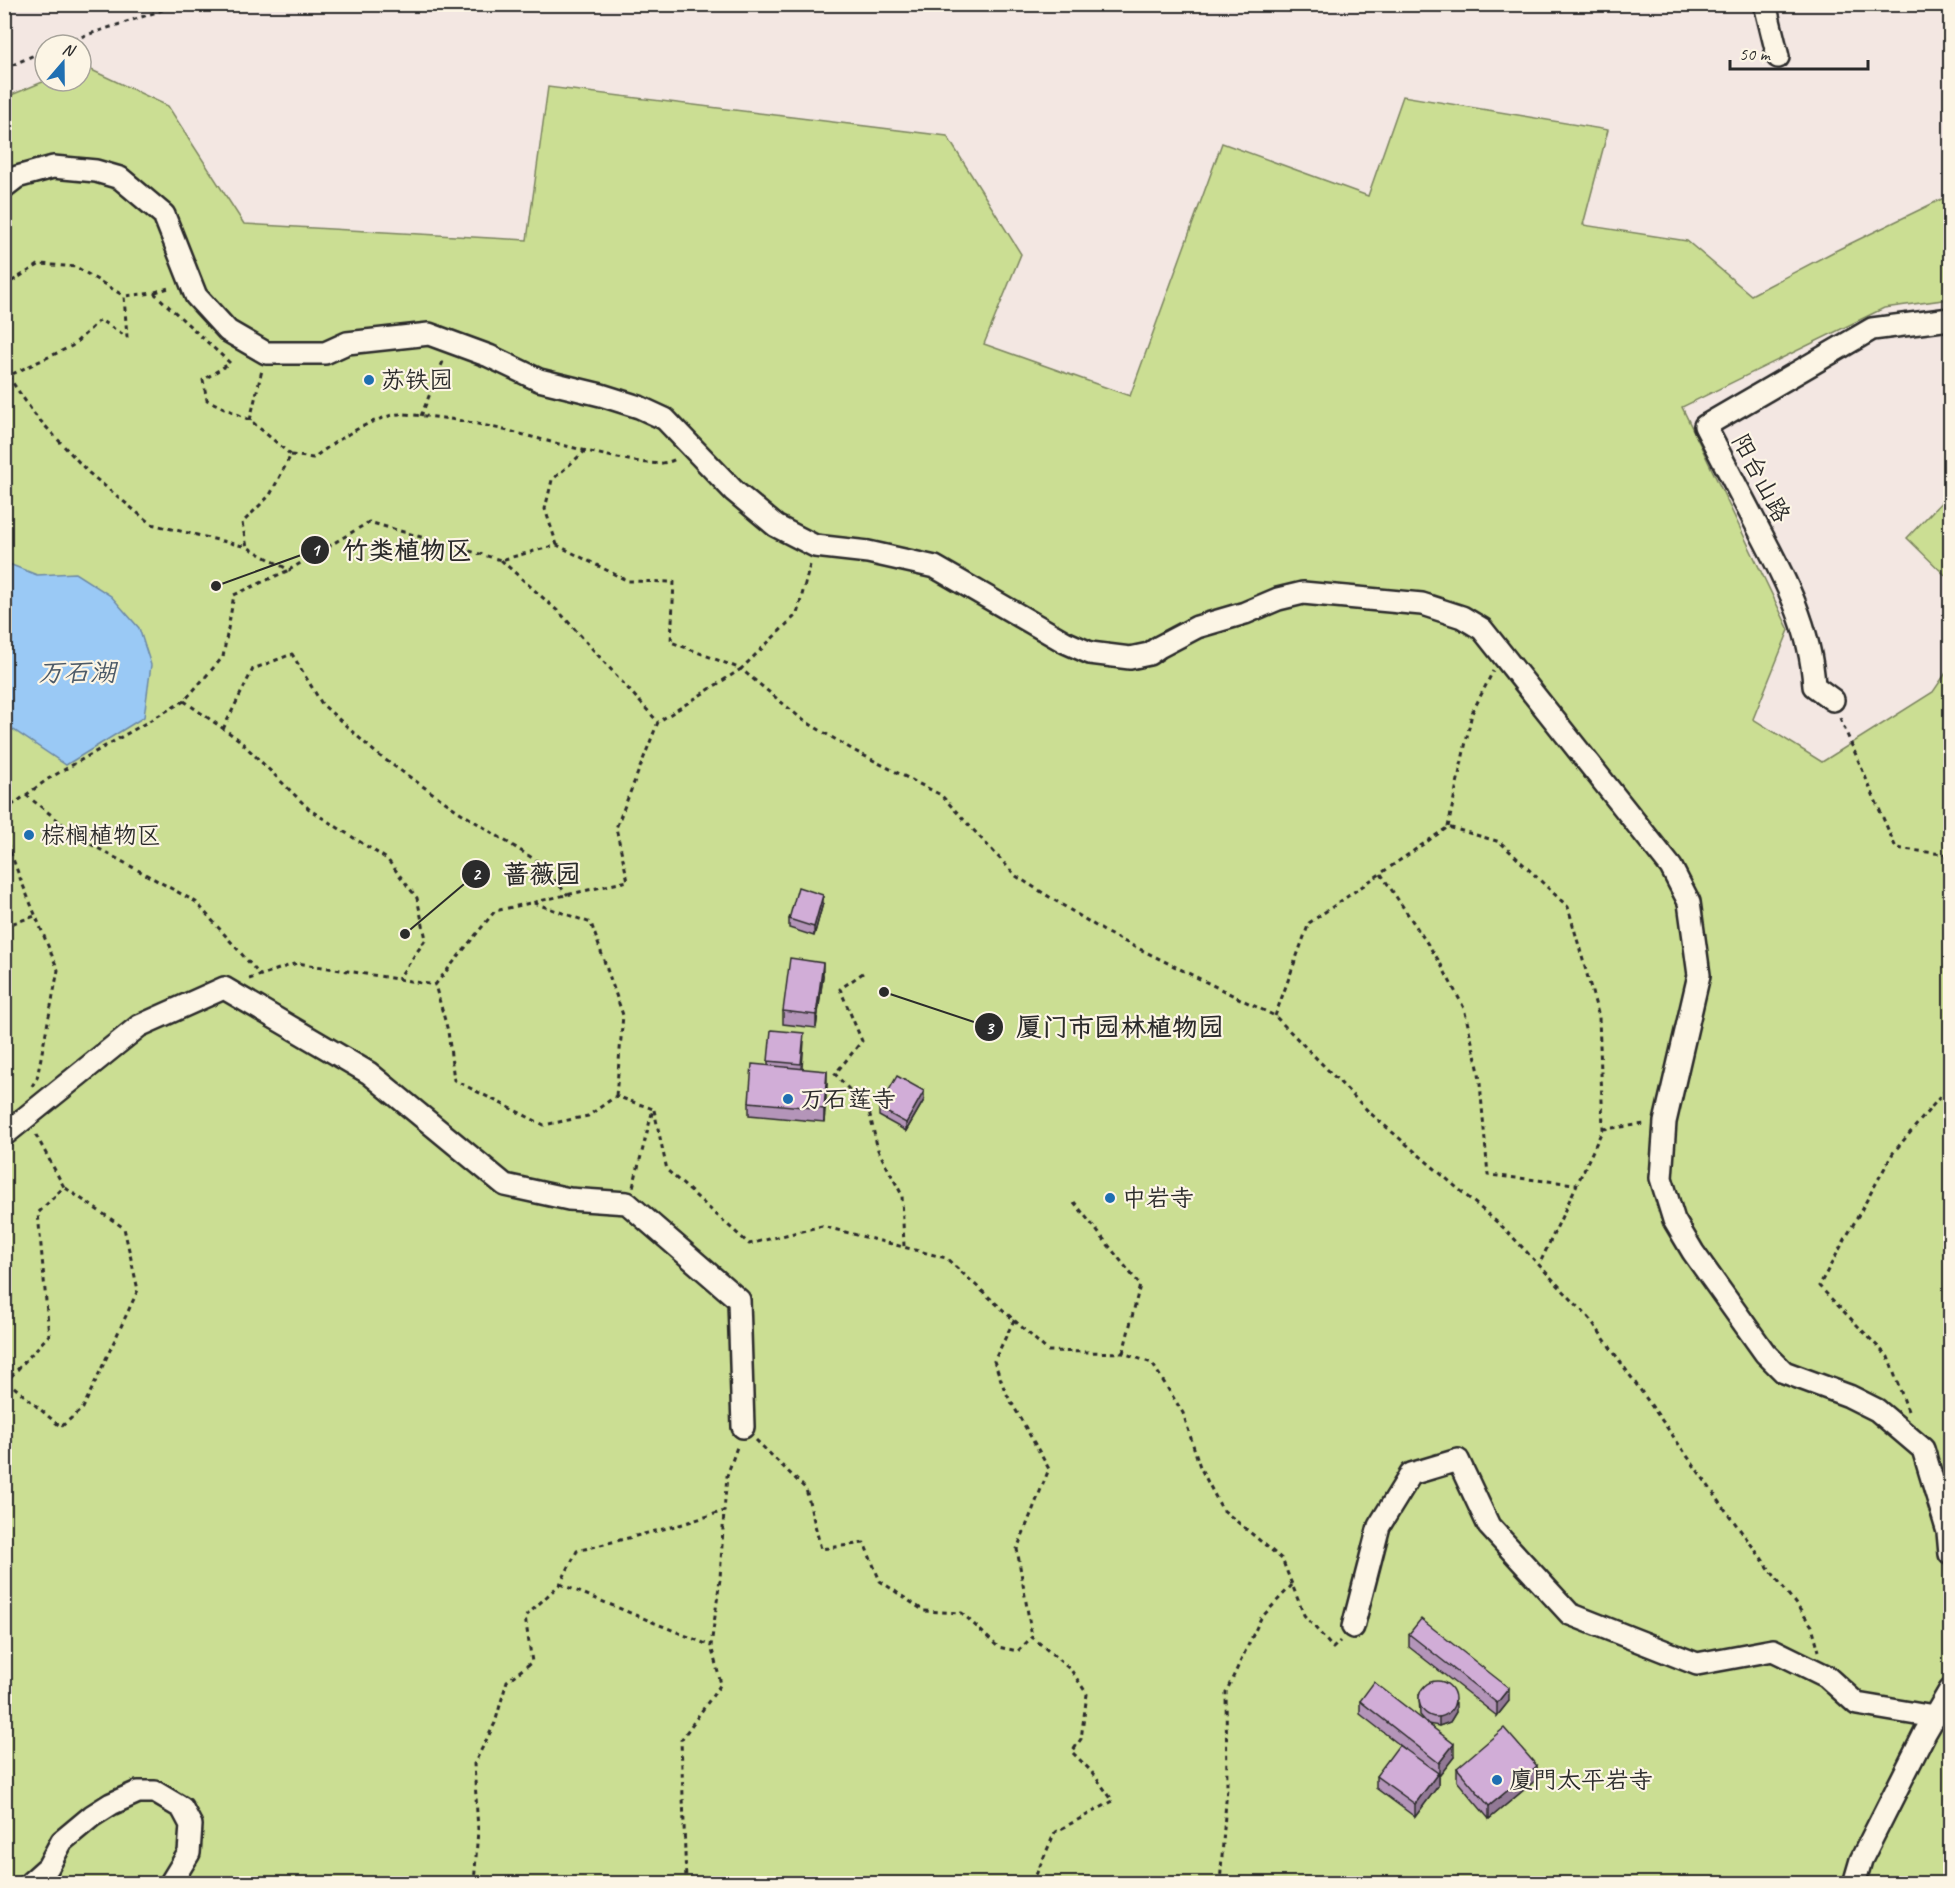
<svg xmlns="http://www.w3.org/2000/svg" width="1955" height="1888" viewBox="0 0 1955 1888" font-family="Caveat,'LXGW WenKai TC',sans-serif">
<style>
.green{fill:#cbde93;stroke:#7b845f;stroke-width:1.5}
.water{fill:#9ac9f5;stroke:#6e8aa4;stroke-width:1.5}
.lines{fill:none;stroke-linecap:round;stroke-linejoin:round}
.minor-casing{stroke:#2b2b2b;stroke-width:26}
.path{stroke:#2b2b2b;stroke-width:3;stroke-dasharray:4.5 4.5;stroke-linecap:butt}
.minor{stroke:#fcf5e5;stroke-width:21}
.wall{fill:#b495b9;stroke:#2b2b2b;stroke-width:1.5}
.shaded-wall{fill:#927996;stroke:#2b2b2b;stroke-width:1.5}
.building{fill:#d1add7;stroke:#2b2b2b;stroke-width:1.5}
.poi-dot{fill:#1f6fb2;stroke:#fcf5e5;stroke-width:2}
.labels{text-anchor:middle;stroke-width:4.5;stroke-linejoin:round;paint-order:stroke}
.poi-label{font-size:24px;fill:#2b2b2b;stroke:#fcf5e5;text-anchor:start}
.street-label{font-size:24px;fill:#2b2b2b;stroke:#fcf5e5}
.water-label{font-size:26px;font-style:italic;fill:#4c5a68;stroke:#fcf5e5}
.leader{fill:none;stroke:#2b2b2b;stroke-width:2}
.callout-dot{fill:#2b2b2b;stroke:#fcf5e5;stroke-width:2}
.mark-label{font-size:18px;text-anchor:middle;font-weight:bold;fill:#fff}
.callout-label{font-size:26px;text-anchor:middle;font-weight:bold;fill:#2b2b2b;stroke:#fcf5e5;stroke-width:4.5;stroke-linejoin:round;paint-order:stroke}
</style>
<rect width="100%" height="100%" fill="#f3e7e2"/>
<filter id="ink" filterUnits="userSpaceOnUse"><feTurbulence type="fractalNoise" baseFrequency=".0167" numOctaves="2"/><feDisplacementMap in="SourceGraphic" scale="12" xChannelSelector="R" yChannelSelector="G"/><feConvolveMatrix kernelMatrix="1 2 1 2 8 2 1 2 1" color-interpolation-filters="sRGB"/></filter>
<g filter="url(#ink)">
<g class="green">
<path d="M 81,65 L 168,106 L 244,224 L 527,240 L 548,87 L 947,136 L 1021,254 L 984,344 L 1130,396 L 1222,143 L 1368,196 L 1403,96 L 1608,130 L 1583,225 L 1687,241 L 1751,295 L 1835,251 L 1950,195 L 1950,299 L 1884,308 L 1682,407 L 1789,630 L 1753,719 L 1822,762 L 1933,692 L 1950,667 L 1950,1883 L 5,1883 L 4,98 L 45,81 L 81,81 Z"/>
<path d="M 1950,493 L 1950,580 L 1907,538 Z"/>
</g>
<path class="water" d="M 4,562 L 37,575 L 75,573 L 111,596 L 139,628 L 151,665 L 144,717 L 66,765 L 5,724 Z"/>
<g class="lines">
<defs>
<g id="minor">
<path d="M 1765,4 L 1778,57"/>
<path d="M 4,187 L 17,177 L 53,167 L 96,171 L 120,178 L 164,215 L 196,296 L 228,331 L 266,353 L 325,353 L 347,343 L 429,334 L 489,356 L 539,380 L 601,395 L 639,407 L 665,419 L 734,491 L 776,526 L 815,546 L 868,552 L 935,567 L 1065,642 L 1090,653 L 1130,658 L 1149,654 L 1159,647 L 1197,627 L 1245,613 L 1278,599 L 1303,593 L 1422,604 L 1462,617 L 1482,629 L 1671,867 L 1689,902 L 1699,975 L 1665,1122 L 1661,1178 L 1674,1220 L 1693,1252 L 1765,1353 L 1784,1372 L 1849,1396 L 1877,1410 L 1923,1449 L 1948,1532 L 1950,1554"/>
<path d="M 1833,700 L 1814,686 C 1811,627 1783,575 1756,524 C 1739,491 1722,459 1705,426 L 1872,329 L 1950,319"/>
<path d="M 4,1135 L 139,1026 L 224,988 L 369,1073 L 505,1185 L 569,1199 L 627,1203 L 739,1300 L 743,1427"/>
<path d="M 1353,1627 L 1379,1526 L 1411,1474 L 1458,1460 L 1489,1526 L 1570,1614 L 1697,1664 L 1773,1650 L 1826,1676 L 1857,1704 L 1934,1717"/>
<path d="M 29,1884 L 48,1867 L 62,1841 L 92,1816 L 111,1804 L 138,1792 L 155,1792 L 182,1808 L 191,1825 L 189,1853 L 170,1884"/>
<path d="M 1854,1884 L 1861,1860 L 1925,1733 L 1950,1690"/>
</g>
</defs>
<use href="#minor" class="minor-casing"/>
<g class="path">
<path d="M 56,45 L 181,4"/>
<path d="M 4,69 L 45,50"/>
<path d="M 4,286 L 40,264 L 76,267 L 124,296"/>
<path d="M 155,292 L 172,287"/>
<path d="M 4,375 L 8,376 L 72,346 L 100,320 L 127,337 L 124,296 L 154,293 L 230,363 L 203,380 L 207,400 L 250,420 L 291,455 L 270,495 L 242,523 L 247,547 L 289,570 L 369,522 L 501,560 L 557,545 L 628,581 L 674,582 L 671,642 L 741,669 L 658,722 L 616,828 L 628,881 L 495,911 L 435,985 L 448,1031 L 454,1080 L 544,1125 L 588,1116 L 616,1096 L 653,1109 L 633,1187"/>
<path d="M 8,376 L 35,415 L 89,473 L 151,524 L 247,547"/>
<path d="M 421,416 L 444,359"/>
<path d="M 250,420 L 262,370"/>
<path d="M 291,455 L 313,458 C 338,440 362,423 393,415 C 402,412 415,416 425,416 C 491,422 553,445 618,458 C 636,461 659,468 676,459"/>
<path d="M 557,545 L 545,509 L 552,480 L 585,451"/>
<path d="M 501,560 L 562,615 L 658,722"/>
<path d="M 810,565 L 797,614 L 741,669 L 803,720 L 853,750 L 941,795 L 1016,876 L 1107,933 L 1275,1016 L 1370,1113 L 1505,1229 L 1590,1319 L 1729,1515 L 1812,1626 L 1819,1651"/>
<path d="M 184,701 L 238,739 L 310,810 L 387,859 L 417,898 L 426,939 L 398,979"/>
<path d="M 1840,718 L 1896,848 L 1950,855"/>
<path d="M 223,729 L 253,669 L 292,654 L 322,704 L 377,754 L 458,811 L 537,861 L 568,895"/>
<path d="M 26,795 L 83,840 L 196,902 L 260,975"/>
<path d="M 4,811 L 48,779 L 184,701 L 223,657 L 234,595 L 289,570"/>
<path d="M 1448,827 L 1472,713 L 1493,671"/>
<path d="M 4,835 L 20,878 L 58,970 L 37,1078 L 32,1086"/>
<path d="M 1381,874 L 1439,961 L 1464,1008 L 1479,1072 L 1488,1175 L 1576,1184"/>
<path d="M 534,903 L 591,923 L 623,1015 L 616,1096"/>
<path d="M 4,926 L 35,916"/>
<path d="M 863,973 L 840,989 L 862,1041 L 835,1074 L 869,1111 L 878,1150 L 902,1195 L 904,1247"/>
<path d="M 249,979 L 297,963 L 435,985"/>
<path d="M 1275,1016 L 1309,923 L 1448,827 L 1500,842 L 1568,907 L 1599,1017 L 1603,1129 L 1539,1265"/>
<path d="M 654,1110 L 667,1170 L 749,1244 L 822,1226 L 946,1258 L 1048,1351 L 1123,1353 L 1152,1363 L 1183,1413 L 1200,1467 L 1222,1509 L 1282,1559 L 1304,1615 L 1333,1648 L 1340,1641"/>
<path d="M 1603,1129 L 1646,1124"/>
<path d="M 1074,1202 L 1140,1285 L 1123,1353"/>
<path d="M 1014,1320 L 994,1361 L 1005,1391 L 1049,1469 L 1017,1549 L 1032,1637"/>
<path d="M 4,1381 L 7,1381 L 49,1335 L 38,1213 L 64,1187 L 36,1135"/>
<path d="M 7,1381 L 61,1427 L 83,1408 L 138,1290 L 124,1228 L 64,1187"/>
<path d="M 1908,1411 L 1888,1357 L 1819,1286 L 1893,1153 L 1950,1085"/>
<path d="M 756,1440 L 806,1489 L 821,1549 L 864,1543 L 880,1581 L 924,1611 L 962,1613 L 998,1647 L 1018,1651 L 1032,1637 L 1071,1670 L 1087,1694 L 1081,1739 L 1072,1752 L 1091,1771 L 1113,1801 L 1055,1832 L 1032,1884"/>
<path d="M 560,1584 L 711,1646"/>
<path d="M 474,1884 L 478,1830 L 474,1764 L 495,1723 L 507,1681 L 532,1662 L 525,1617 L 560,1584 L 577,1551 L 683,1524 L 724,1511 L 727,1476 L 738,1444"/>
<path d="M 684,1884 L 686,1881 L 681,1740 L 721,1684 L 711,1646 L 720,1579 L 724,1511"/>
<path d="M 1220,1884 L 1227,1787 L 1226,1692 L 1261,1618 L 1292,1585"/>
</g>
<use href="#minor" class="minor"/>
</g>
<g class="wall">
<path d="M 823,903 L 814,936 L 789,928 L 789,919 Z"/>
<path d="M 823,976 L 816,1028 L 783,1024 L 783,1011 Z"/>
<path d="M 804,1042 L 802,1068 L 827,1084 L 824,1122 L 749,1115 L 749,1102 L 768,1065 L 768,1061 Z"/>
<path d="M 924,1100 L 906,1131 L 879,1116 L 879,1108 Z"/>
<path d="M 1409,1634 L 1509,1701 L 1497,1716 L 1409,1647 Z"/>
<path d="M 1419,1695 L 1456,1712 L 1450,1722 L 1439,1726 L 1428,1724 L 1454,1757 L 1439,1776 L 1438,1774 L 1438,1786 L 1415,1817 L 1376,1788 L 1376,1776 L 1405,1749 L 1360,1714 L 1360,1701 L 1427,1723 L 1420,1715 Z"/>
<path d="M 1457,1768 L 1537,1779 L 1489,1819 L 1457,1781 Z"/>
</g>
<g class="shaded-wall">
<path d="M 823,895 L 823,903 L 814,936 L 814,927 Z"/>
<path d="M 823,963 L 823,976 L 816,1028 L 816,1015 Z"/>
<path d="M 827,1071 L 827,1084 L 824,1122 L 824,1109 Z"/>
<path d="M 924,1091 L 924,1100 L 906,1131 L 906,1123 Z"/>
<path d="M 1509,1688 L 1509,1701 L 1497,1716 L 1497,1703 Z"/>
<path d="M 1456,1703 L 1456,1712 L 1450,1722 L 1439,1726 L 1439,1717 Z"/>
<path d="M 1454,1744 L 1454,1757 L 1439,1776 L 1439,1763 Z"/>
<path d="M 1537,1766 L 1537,1779 L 1489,1819 L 1489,1806 Z"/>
<path d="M 1438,1773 L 1438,1786 L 1415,1817 L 1415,1804 Z"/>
</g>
<g class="building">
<path d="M 798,887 L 823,895 L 814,927 L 789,919 Z"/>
<path d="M 790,958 L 823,963 L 816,1015 L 783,1011 Z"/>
<path d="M 771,1030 L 804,1033 L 801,1064 L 768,1061 Z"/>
<path d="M 752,1064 L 827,1071 L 824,1109 L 749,1102 Z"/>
<path d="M 897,1076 L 924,1091 L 906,1123 L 879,1108 Z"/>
<path d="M 1421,1619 L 1509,1688 L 1497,1703 L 1409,1634 Z"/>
<circle cx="1437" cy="1699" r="18"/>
<path d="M 1374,1682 L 1454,1744 L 1439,1763 L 1360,1701 Z"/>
<path d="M 1504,1728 L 1537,1766 L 1489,1806 L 1457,1768 Z"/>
<path d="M 1399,1745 L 1438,1773 L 1415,1804 L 1376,1776 Z"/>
</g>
</g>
<g class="poi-dot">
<circle cx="369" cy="380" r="6"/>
<circle cx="29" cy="835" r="6"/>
<circle cx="788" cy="1099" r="6"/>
<circle cx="1110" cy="1198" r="6"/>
<circle cx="1497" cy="1780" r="6"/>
</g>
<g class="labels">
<g class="poi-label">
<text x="381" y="388">苏铁园</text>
<text x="41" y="843">棕榈植物区</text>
<text x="800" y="1107">万石莲寺</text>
<text x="1122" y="1206">中岩寺</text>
<text x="1509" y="1788">廈門太平岩寺</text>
</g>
<g class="street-label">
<text transform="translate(1761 478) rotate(62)" y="8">阳台山路</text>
</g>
<g class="water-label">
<text x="77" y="681">万石湖</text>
</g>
</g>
<path class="leader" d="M216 586L315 550M405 934L476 874M884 992L989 1027"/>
<g class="callout-dot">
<circle cx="216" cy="586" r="6"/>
<circle cx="405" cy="934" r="6"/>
<circle cx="884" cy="992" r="6"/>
<circle cx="315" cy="550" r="15"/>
<circle cx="476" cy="874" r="15"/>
<circle cx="989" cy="1027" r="15"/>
</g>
<g class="mark-label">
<text x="315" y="556">1</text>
<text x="476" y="880">2</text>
<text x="989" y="1034">3</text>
</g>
<g class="callout-label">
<text x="407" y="559">竹类植物区</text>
<text x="542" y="883">蔷薇园</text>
<text x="1120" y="1036">厦门市园林植物园</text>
</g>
<rect width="1955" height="1888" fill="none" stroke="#fcf5e5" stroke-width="24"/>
<rect x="12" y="12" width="1931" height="1864" fill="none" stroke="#2b2b2b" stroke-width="2" filter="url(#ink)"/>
<g transform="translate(63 63) rotate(20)"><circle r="28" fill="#fcf5e5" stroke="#a8a49b" stroke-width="1.5"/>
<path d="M0-4.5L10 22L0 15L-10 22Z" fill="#1f6fb2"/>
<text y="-9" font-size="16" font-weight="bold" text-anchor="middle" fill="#2b2b2b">N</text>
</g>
<path d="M1730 60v9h138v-9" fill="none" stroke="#2b2b2b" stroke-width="3"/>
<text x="1739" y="60" font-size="18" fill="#2b2b2b" stroke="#fcf5e5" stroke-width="4.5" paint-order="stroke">50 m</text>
</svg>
